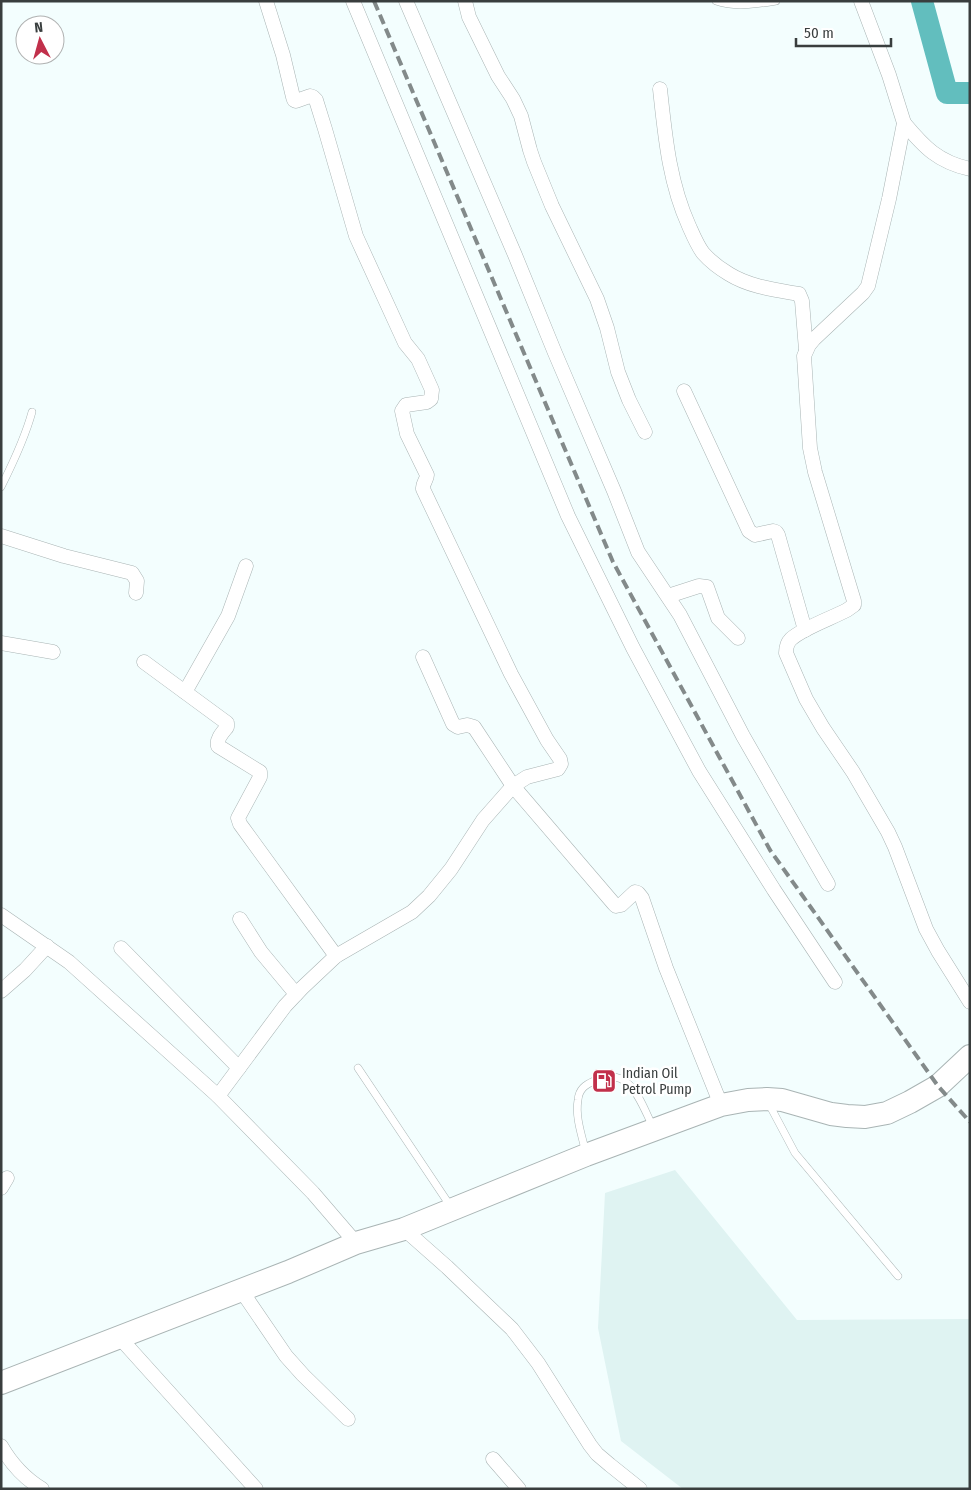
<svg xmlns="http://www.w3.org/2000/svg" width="971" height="1490" viewBox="0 0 971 1490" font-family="'Fira Sans Condensed',sans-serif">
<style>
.built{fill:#dff3f2}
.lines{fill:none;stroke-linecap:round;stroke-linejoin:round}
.river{stroke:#62bebe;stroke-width:22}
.service-casing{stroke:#a9b4b4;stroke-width:8}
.minor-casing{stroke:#a9b4b4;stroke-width:15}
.primary-casing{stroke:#a9b4b4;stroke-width:24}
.service{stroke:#fff;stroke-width:7}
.minor{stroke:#fff;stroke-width:14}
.primary{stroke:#fff;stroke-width:22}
.rail{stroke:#838a8a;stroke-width:4;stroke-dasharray:10 5;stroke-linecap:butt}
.labels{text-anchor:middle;stroke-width:5;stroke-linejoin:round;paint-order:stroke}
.poi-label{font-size:14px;fill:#393e3e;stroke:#fff;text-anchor:start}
</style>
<rect width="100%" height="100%" fill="#f3fefe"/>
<path class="built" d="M 675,1170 L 797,1320 L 970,1319 L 970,1489 L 683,1489 L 621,1441 L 598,1328 L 605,1193 Z"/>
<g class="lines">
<path class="river" d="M 922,1 L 947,93 L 970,93"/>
<defs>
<g id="service">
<path d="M 716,1 C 735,8 757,4 776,1"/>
<path d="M 1,487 C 13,463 25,438 32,412"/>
<path d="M 358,1068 L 451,1207"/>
<path d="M 769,1104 L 795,1153 L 898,1276"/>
<path d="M 586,1153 C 582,1136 575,1117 578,1100 C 579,1089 585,1085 594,1081 C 630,1064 640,1101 653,1127"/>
</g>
<g id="minor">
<path d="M 353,1 L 568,516 L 633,648 L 699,771 L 774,890 L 835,982"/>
<path d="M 406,1 L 515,255 L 555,353 L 614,491 L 638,552 L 680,615 L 743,736 L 828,884"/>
<path d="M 465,1 L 469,17 L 498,76 L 513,99 L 521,116 L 530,150 L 534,162 L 552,206 L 597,299 L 607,328 L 618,372 L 629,400 L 645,432"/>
<path d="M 861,1 L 889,75 L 904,123 L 889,199 L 868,286 L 863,293 L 814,339 L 809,345 L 804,356 L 810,448 L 815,472 L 854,601 L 854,605 L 847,610 C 832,618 803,628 791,639 C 787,643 786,648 786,653 L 806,699 L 823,728 L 853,772 L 888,832 L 895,847 L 926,929 L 938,951 L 970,1002"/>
<path d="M 660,89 C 665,135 669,182 689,226 C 693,235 697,245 703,253 C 711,262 719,268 729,274 C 750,287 776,290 799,294 L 802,301 L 806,350"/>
<path d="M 904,123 C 924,147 938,162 970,169"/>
<path d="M 684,391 L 749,531 L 755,535 L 773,531 L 776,532 L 778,535 L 805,630"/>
<path d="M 1,536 L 64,556 L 132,573 L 137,581 L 136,593"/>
<path d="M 668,596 L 699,586 L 707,587 L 718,618 L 738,638"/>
<path d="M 1,643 L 53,652"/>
<path d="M 423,657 L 453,724 L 458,727 L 467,725 L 474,727 L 513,786 L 614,904 L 616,906 L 621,905 L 635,892 L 638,893 L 642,898 L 666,968 L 721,1105"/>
<path d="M 144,662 L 227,723 L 227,727 C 223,732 216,739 218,746 L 260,772 L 260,777 L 238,818 L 240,824 L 336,956"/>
<path d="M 185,692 L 228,616 L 246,566"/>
<path d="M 1,915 L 69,962 L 218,1096 L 313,1193 L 356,1243"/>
<path d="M 240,919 L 261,952 L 296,994"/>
<path d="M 121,948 L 239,1068"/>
<path d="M 1,991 L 25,970 L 47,946"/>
<path d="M 218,1096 L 285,1006 L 302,988 L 336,956 L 412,912 L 429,896 L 451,869 L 483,820 L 513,786 L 527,777 L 558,769 L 561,764 L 560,759 L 547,740 L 511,674 L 423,489 C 422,484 427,480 427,475 L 407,434 L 402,411 L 406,405 L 427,402 L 431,399 L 432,390 L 418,359 L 405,343 L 356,236 L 325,129 L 316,100 L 313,97 L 310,96 L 296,101 L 294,100 L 293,97 L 283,55 L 266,1"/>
<path d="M 1,1188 L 7,1178"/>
<path d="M 404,1229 L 447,1267 L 512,1329 L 538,1363 L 590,1445 L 597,1454 L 610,1465 L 640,1489"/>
<path d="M 241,1290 L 286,1356 L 303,1375 L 348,1419"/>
<path d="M 120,1338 L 256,1489"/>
<path d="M 1,1446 C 12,1465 24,1478 42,1489"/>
<path d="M 493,1459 L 519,1489"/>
</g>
<path id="primary" d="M 1,1383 L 288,1272 L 356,1243 L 404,1229 L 586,1155 L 702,1112 L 721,1105 L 748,1100 L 767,1099 L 782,1100 L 831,1114 L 847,1116 L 865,1117 L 887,1113 L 910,1102 L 938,1086 L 970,1056"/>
</defs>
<use href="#service" class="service-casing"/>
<use href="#minor" class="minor-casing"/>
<use href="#primary" class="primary-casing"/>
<use href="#service" class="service"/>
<use href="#minor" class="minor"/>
<use href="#primary" class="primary"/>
<path class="rail" d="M 374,1 L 613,562 L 770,850 L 938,1086 L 970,1122"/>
</g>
<defs>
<symbol id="fuel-square" viewBox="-11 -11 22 22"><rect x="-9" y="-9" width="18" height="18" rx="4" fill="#c1304b" stroke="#fff"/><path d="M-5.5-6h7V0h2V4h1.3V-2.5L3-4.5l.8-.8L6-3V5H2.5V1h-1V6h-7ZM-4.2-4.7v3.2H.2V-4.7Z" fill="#fff"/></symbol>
</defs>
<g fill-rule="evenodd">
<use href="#fuel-square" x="590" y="1067" width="28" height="28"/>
</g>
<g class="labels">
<g class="poi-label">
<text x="622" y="1078">Indian Oil<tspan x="622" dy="16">Petrol Pump</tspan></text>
</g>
</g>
<rect width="971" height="1490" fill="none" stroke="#393e3e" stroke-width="5"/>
<g transform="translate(40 40) rotate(354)"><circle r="24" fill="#ffffff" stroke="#b0b2b2"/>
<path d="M0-4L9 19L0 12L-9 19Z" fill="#c1304b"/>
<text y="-8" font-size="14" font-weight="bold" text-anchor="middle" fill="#393e3e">N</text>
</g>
<path d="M796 38v8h95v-8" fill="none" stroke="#393e3e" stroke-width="2.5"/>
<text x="804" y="38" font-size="15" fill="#393e3e" stroke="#ffffff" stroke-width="4" paint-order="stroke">50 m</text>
</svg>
